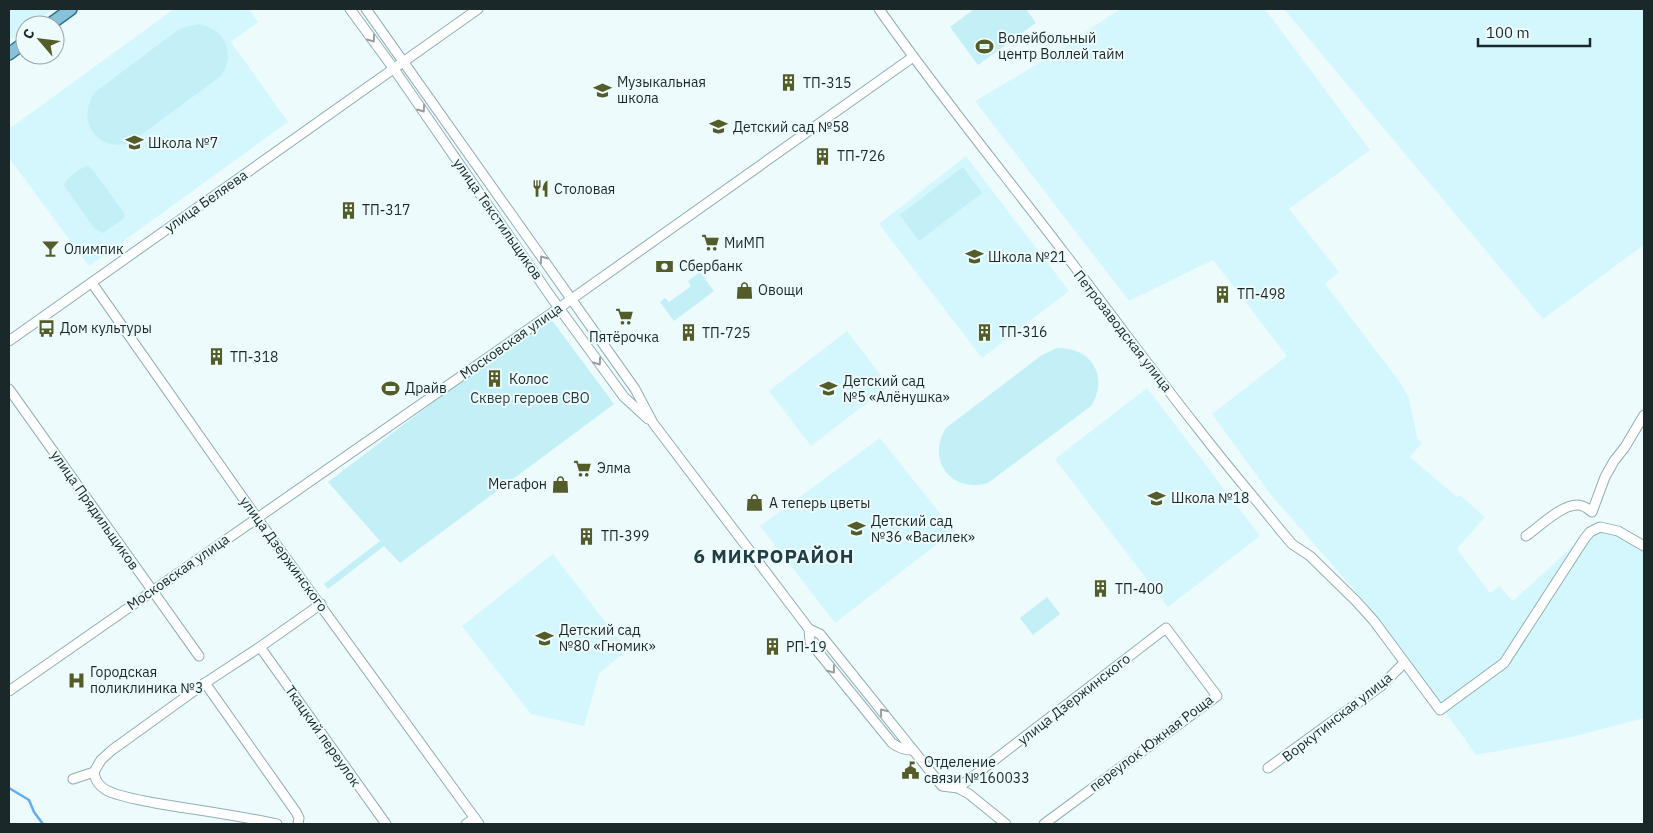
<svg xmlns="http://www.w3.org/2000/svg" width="1653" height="833" viewBox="0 0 1653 833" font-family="'IBM Plex Sans',sans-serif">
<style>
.built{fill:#d4f7fe}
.green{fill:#c3eff7}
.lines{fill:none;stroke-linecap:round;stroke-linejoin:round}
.stream{stroke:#63adef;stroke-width:2.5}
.minor-casing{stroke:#8eafb5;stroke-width:11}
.major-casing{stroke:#2d728c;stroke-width:14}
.minor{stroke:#fff;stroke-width:9}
.major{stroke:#87c2da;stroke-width:11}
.oneway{stroke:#989e9f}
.labels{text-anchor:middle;stroke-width:4;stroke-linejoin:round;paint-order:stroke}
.poi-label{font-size:14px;fill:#1b282a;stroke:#edfbfd;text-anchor:start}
.street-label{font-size:14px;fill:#1b282a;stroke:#edfbfd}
.park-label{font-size:14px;fill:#243b3f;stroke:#edfbfd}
.district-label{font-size:19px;font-weight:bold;letter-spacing:1px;fill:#203e43;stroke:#edfbfd}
</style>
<rect width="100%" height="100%" fill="#edfbfd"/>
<g class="built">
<path d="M 9,9 L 54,9 L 31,25 L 25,25 L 25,29 L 9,41 Z"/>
<path d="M 174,9 L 249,9 L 258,22 L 231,42 L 288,122 L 89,266 L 9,158 L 9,129 Z"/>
<path d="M 1120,9 L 1265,9 L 1370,150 L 1289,209 L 1339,272 L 1325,284 L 1400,382 L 1409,398 L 1417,438 L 1422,443 L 1410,457 L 1457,497 L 1460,495 L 1485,517 L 1457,549 L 1490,593 L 1499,586 L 1513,601 L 1597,524 L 1611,524 L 1644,542 L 1644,718 L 1572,737 L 1476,755 L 1373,611 L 1271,495 L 1212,414 L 1287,356 L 1213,260 L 1129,301 L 975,101 L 1039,63 Z"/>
<path d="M 1284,9 L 1644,9 L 1644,245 L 1543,319 Z"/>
<path d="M 966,156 L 1069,291 L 982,358 L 879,224 Z"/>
<path d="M 847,331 L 889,386 L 811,446 L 769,391 Z"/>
<path d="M 1147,388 L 1260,536 L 1168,607 L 1055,459 Z"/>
<path d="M 880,438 L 954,531 L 835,623 L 760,526 Z"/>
<path d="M 553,554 L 627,650 L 599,674 L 584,726 L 531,714 L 462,626 Z"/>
</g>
<g class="green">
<path d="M 974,9 L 1026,9 L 1036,23 L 978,65 L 950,27 Z"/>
<path d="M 199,24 C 226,30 236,53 221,76 L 130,143 C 97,152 76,122 94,93 L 178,30 L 185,27 Z"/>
<path d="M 88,166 L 92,169 L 125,214 L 123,219 L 103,233 L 95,229 L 64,186 C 66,178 79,168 88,166 Z"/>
<path d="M 963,167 L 982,193 L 919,241 L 900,215 Z"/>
<path d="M 700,272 L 714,291 L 674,321 L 660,302 L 665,298 L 669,302 L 691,286 L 688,281 Z"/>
<path d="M 548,315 L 614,404 L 400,563 L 384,546 L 328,589 L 324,584 L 380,541 L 328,482 Z"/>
<path d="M 1057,348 C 1092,347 1109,377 1091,406 L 988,483 C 951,494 926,460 946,428 L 1042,355 Z"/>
<path d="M 1047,597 L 1060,614 L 1033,635 L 1020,618 Z"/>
</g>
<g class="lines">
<path class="stream" d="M 9,788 L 29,800 L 34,812 L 43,824"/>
<defs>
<g id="minor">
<path d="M 350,9 L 394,69 L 551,297 L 624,397 L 648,419"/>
<path d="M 366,9 L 635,389 L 653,423 L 809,629 L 820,634 L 942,786 L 958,788 L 969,794 L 1006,824"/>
<path d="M 879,9 C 937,92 1001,170 1062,250 C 1108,310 1153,372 1200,431 C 1226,465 1254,497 1281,531 L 1292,544 L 1310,556 L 1356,601 L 1374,621 L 1440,710 L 1504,663 L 1585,538 L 1590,532 L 1600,527 L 1618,531 L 1644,546"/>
<path d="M 92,283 L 262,525 L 479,824"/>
<path d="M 9,341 L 478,9"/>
<path d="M 9,389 L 199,656"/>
<path d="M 1526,536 C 1539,527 1562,504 1578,505 C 1584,505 1588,509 1592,512 L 1605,477 L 1614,461 L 1625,447 L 1644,415"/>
<path d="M 809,629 L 810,642 L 892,743 C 899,748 904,750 913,750"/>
<path d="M 260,647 L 386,824"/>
<path d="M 205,683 L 296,812 L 299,818 L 298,824"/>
<path d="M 9,691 L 559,308 L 913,57"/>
<path d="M 1268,768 L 1381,686 L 1404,663"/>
<path d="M 94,772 C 95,781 99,786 106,790 C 119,797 141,800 155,803 C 196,810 236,815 277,824"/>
<path d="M 73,779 L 94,772 L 101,760 L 112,750 L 205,683 L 260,647 L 321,604"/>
<path d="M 958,788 L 1166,628 L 1217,696 L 1044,824"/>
<path d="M 466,824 L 475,818"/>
</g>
<g id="major">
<path d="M 49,25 L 71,9"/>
<path d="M 9,54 L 25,42"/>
</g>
</defs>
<use href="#minor" class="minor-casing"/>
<use href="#major" class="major-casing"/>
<use href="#minor" class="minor"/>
<use href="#major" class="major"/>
</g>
<defs><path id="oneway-chevron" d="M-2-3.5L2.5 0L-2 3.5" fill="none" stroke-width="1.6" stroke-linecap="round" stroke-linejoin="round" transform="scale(1.25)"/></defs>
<g class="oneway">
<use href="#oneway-chevron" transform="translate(372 39) rotate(54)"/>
<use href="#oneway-chevron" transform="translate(422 109) rotate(55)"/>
<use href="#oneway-chevron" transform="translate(543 259) rotate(-125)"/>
<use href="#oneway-chevron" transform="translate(598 362) rotate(54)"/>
<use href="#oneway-chevron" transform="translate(832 670) rotate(51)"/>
<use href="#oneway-chevron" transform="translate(883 712) rotate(-129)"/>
</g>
<defs>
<symbol id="stadium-bare" viewBox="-9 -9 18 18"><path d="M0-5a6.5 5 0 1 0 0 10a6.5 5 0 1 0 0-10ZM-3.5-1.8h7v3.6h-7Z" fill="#545c2a" stroke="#edfbfd" stroke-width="2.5" paint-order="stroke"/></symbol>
<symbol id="building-bare" viewBox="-9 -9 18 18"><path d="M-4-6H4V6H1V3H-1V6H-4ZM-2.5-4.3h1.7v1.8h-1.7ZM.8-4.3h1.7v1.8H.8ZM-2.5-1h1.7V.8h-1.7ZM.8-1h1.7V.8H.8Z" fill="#545c2a" stroke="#edfbfd" stroke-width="2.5" paint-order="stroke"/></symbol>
<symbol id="school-bare" viewBox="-9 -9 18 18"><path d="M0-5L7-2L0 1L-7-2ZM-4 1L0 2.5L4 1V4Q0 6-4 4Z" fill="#545c2a" stroke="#edfbfd" stroke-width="2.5" paint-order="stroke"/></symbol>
<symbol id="restaurant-bare" viewBox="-9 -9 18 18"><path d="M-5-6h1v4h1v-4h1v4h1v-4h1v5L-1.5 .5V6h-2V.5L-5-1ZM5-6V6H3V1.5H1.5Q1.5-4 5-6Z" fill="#545c2a" stroke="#edfbfd" stroke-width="2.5" paint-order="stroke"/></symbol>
<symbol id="supermarket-bare" viewBox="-9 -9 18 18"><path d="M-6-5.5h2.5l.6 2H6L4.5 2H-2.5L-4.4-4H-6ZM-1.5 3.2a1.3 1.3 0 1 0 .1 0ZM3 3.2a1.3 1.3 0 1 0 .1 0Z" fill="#545c2a" stroke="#edfbfd" stroke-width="2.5" paint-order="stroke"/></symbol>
<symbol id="bar-bare" viewBox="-9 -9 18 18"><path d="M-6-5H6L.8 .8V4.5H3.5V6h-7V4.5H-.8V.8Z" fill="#545c2a" stroke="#edfbfd" stroke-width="2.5" paint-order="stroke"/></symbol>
<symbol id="bank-bare" viewBox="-9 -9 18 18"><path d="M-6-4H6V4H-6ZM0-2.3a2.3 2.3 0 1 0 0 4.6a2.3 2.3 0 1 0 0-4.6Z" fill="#545c2a" stroke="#edfbfd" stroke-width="2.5" paint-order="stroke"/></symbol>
<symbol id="shop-bare" viewBox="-9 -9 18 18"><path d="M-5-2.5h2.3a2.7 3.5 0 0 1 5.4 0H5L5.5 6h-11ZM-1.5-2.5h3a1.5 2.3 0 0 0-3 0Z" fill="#545c2a" stroke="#edfbfd" stroke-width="2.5" paint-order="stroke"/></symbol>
<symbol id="bus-bare" viewBox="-9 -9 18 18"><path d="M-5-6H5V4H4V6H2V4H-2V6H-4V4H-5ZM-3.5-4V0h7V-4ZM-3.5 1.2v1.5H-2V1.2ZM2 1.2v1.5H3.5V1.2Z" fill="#545c2a" stroke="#edfbfd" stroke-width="2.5" paint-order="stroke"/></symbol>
<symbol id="hospital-bare" viewBox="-9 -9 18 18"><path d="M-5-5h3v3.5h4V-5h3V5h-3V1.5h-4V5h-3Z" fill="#545c2a" stroke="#edfbfd" stroke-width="2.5" paint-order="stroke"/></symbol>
<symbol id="civic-bare" viewBox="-9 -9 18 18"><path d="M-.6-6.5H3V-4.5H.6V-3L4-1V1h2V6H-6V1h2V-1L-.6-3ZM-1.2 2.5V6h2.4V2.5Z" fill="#545c2a" stroke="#edfbfd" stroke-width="2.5" paint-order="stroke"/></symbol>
</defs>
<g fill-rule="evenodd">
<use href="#stadium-bare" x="972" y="34" width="25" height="25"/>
<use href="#building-bare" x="776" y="70" width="25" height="25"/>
<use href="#school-bare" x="590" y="78" width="25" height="25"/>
<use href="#school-bare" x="706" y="114" width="25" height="25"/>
<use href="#school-bare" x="122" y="130" width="25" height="25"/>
<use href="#building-bare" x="810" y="144" width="25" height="25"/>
<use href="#restaurant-bare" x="528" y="176" width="25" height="25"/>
<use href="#building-bare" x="336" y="198" width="25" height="25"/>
<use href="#supermarket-bare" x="698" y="230" width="25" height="25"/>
<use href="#bar-bare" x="38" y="236" width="25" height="25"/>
<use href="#school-bare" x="962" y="244" width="25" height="25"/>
<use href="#bank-bare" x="652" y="254" width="25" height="25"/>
<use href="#shop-bare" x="732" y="278" width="25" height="25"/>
<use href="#building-bare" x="1210" y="282" width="25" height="25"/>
<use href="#supermarket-bare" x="612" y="304" width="25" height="25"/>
<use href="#bus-bare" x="34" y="316" width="25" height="25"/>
<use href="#building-bare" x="972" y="320" width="25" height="25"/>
<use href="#building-bare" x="676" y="320" width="25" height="25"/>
<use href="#building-bare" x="204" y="344" width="25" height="25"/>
<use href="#building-bare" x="482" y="366" width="25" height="25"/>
<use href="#stadium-bare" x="378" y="376" width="25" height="25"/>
<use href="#school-bare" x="816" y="376" width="25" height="25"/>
<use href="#supermarket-bare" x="570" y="456" width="25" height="25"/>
<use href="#shop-bare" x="548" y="472" width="25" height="25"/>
<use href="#school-bare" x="1144" y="486" width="25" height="25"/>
<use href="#shop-bare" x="742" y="490" width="25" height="25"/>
<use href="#school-bare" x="844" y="516" width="25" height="25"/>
<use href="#building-bare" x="574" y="524" width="25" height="25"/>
<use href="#building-bare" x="1088" y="576" width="25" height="25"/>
<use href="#school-bare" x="532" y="626" width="25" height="25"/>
<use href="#building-bare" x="760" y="634" width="25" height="25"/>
<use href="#hospital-bare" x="64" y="668" width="25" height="25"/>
<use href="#civic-bare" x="898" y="758" width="25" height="25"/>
</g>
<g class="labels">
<g class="poi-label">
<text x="998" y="43">Волейбольный<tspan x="998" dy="16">центр Воллей тайм</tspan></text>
<text x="617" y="87">Музыкальная<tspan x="617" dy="16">школа</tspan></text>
<text x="803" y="88">ТП-315</text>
<text x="733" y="132">Детский сад №58</text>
<text x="148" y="148">Школа №7</text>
<text x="837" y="161">ТП-726</text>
<text x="554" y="194">Столовая</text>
<text x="362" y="215">ТП-317</text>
<text x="724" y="248">МиМП</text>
<text x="64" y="254">Олимпик</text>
<text x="988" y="262">Школа №21</text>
<text x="679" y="271">Сбербанк</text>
<text x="758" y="295">Овощи</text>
<text x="1237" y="299">ТП-498</text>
<text x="60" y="333">Дом культуры</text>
<text x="999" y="337">ТП-316</text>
<text x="702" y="338">ТП-725</text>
<text x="624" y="342" text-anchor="middle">Пятёрочка</text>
<text x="230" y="362">ТП-318</text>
<text x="509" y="384">Колос</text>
<text x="843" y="386">Детский сад<tspan x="843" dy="16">№5 «Алёнушка»</tspan></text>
<text x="405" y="393">Драйв</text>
<text x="597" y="473">Элма</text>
<text x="547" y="489" text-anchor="end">Мегафон</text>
<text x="1171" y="503">Школа №18</text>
<text x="769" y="508">А теперь цветы</text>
<text x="871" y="526">Детский сад<tspan x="871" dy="16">№36 «Василек»</tspan></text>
<text x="601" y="541">ТП-399</text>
<text x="1115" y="594">ТП-400</text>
<text x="559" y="635">Детский сад<tspan x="559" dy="16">№80 «Гномик»</tspan></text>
<text x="786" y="652">РП-19</text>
<text x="90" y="677">Городская<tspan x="90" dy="16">поликлиника №3</tspan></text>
<text x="924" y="767">Отделение<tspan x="924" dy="16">связи №160033</tspan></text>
</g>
<g class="street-label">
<text transform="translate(206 201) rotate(-35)" y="5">улица Беляева</text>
<text transform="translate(498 219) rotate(55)" y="5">улица Текстильщиков</text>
<text transform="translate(1123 331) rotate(52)" y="5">Петрозаводская улица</text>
<text transform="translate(511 341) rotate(-35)" y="5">Московская улица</text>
<text transform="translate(95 510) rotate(55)" y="5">улица Прядильщиков</text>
<text transform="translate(284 554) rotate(54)" y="5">улица Дзержинского</text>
<text transform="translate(178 572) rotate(-35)" y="5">Московская улица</text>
<text transform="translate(1074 699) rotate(-38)" y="5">улица Дзержинского</text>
<text transform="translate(1337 717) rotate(-38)" y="5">Воркутинская улица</text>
<text transform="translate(323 736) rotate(55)" y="5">Ткацкий переулок</text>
<text transform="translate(1151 743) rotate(-37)" y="5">переулок Южная Роща</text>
</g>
<g class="park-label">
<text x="530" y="403">Сквер героев СВО</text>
</g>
<g class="district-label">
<text x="774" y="563">6 МИКРОРАЙОН</text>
</g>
</g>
<rect width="1653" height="833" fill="none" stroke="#1b282a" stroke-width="20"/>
<g transform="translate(40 40) rotate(298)"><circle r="24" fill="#edfbfd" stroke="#99a7a9"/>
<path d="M0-4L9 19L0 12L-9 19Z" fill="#545c2a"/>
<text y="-8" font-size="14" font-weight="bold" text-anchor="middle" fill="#1b282a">С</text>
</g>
<path d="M1478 38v8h112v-8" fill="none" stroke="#1b282a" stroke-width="2.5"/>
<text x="1486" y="38" font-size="15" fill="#1b282a" stroke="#edfbfd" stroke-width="4" paint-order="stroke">100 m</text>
</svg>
